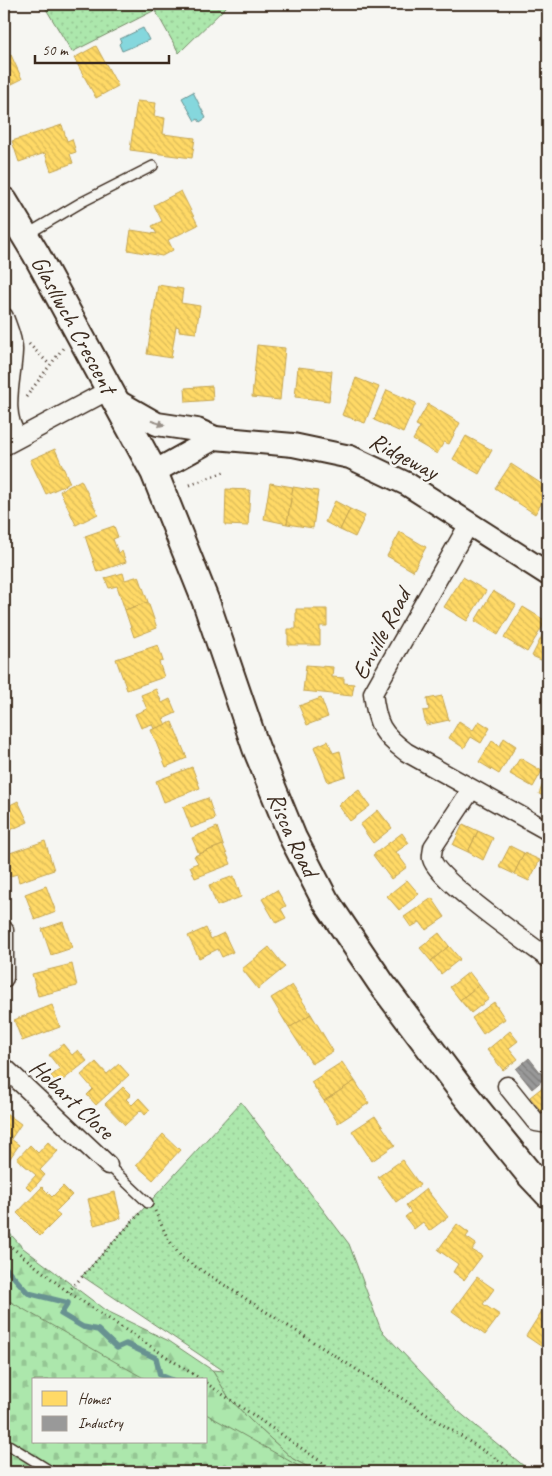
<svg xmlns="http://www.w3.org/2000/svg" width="552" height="1476" viewBox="0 0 552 1476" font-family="Caveat,sans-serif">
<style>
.green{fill:url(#green-dots);stroke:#748865}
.forest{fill:url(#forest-firs);stroke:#748865}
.cemetery{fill:url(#cemetery-stones);stroke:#748865}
.water{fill:#85d7dd;stroke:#679291}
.homes{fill:url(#homes-back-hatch);stroke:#c4a450}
.industry{fill:url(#industry-back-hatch);stroke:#7d7874}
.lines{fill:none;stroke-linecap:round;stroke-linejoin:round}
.stream{stroke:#679291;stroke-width:5.5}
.service-casing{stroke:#3b2a1e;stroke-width:12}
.minor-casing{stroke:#3b2a1e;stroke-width:21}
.tertiary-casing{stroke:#3b2a1e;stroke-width:26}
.secondary-casing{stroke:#3b2a1e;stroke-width:30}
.path{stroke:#3b2a1e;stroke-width:3;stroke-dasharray:1 4;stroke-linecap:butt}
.service{stroke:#f6f6f2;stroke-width:9}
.minor{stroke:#f6f6f2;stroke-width:18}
.tertiary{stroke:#f6f6f2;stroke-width:22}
.secondary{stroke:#f6f6f2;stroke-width:26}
.oneway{fill:#989088}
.labels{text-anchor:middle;stroke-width:5;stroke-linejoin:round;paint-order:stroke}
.street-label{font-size:24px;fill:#3b2a1e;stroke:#f6f6f2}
</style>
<defs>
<pattern id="green-dots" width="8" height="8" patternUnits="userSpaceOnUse" patternTransform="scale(1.25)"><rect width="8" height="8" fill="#ace7ac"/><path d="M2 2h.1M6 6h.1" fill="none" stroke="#95c694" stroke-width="1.8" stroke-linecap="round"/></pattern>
<pattern id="forest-firs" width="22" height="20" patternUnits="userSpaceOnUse" patternTransform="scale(1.25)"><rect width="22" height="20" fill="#ace7ac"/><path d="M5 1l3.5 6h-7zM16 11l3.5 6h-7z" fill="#95c694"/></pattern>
<pattern id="cemetery-stones" width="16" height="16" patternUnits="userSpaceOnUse" patternTransform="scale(1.25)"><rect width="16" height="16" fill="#ace7ac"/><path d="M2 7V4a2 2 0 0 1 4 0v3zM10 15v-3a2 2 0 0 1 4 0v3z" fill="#95c694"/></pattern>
<pattern id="homes-back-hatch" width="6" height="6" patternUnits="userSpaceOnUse" patternTransform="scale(1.25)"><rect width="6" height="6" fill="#ffd966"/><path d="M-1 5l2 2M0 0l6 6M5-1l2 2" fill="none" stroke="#dbba58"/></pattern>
<pattern id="industry-back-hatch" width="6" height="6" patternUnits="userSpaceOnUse" patternTransform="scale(1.25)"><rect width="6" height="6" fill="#999"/><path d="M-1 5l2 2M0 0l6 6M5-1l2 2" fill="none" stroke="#7e7d7c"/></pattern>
</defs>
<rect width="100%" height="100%" fill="#f6f6f2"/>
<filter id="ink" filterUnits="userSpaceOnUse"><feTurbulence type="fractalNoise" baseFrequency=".02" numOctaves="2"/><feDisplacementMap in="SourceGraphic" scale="10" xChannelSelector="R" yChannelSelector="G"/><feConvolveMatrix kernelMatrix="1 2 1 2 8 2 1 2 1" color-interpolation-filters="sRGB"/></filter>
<g filter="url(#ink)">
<g class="green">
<path d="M 43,4 L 229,4 L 179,53 L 155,10 L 72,52 Z"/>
<path d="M 241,1102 L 349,1244 L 381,1330 L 458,1411 L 525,1467 L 522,1472 L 317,1472 L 293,1459 L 251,1421 L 229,1398 L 212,1370 L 224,1371 L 82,1276 Z"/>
</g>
<path class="forest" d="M 4,1227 L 23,1248 L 105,1310 L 169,1341 L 212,1370 L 229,1398 L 251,1421 L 293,1459 L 317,1472 L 70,1472 L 206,1442 L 206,1380 L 34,1380 L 4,1418 Z"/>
<path class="cemetery" d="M 4,1298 L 147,1380 L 34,1380 L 34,1442 L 206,1442 L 206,1414 L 309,1472 L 4,1472 Z"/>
<g class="water">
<path d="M 143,28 L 149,40 L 122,51 L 119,44 L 121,42 L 120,39 Z"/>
<path d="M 193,92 L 206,118 L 200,122 L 198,119 L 195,121 L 182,98 Z"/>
</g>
<g class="homes">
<path d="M 96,46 L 118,86 L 96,98 L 74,58 Z"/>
<path d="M 11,55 L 22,79 L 4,88 L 4,58 Z"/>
<path d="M 137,101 L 156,103 L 154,116 L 165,118 L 163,134 L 195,138 L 192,158 L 130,150 Z"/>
<path d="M 62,125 L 67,141 L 72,139 L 76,152 L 70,154 L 73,163 L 51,171 L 45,153 L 19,162 L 12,141 Z"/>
<path d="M 181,191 L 198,225 L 168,240 L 173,250 L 162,256 L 128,250 L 131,230 L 157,234 L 152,226 L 162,221 L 154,205 Z"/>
<path d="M 158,285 L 183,289 L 181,303 L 200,306 L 196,333 L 179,331 L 179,327 L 176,326 L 171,358 L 147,354 Z"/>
<path d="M 257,345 L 285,348 L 280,400 L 252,397 Z"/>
<path d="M 298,367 L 332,371 L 329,401 L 295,397 Z"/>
<path d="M 356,378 L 379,387 L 365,423 L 342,415 Z"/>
<path d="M 212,386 L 213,400 L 186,402 L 185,388 Z"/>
<path d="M 387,390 L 416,403 L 403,433 L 374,420 Z"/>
<path d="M 428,404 L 460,423 L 449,444 L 444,442 L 437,454 L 413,440 L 420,427 L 416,425 Z"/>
<path d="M 466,436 L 492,450 L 479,474 L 453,459 Z"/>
<path d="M 55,449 L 70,483 L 46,494 L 30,460 Z"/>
<path d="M 511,464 L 548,488 L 548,493 L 535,514 L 495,488 Z"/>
<path d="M 81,480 L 98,514 L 76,525 L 60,491 Z"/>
<path d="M 270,483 L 293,487 L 287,524 L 264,519 Z"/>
<path d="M 293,487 L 318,491 L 313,528 L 287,524 Z"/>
<path d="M 226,489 L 250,490 L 248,526 L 225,525 Z"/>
<path d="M 335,501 L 350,509 L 340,530 L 325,522 Z"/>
<path d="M 350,509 L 365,516 L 355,537 L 340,530 Z"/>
<path d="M 114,526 L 118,537 L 113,539 L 118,553 L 122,551 L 126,562 L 97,572 L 85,536 Z"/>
<path d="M 400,532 L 426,547 L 413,571 L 387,556 Z"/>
<path d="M 123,573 L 125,580 L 139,576 L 148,602 L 125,610 L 117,586 L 109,588 L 105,578 Z"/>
<path d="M 463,577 L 486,591 L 467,621 L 444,607 Z"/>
<path d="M 493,591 L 516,605 L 498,635 L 475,621 Z"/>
<path d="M 148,602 L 157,628 L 134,637 L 125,610 Z"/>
<path d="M 523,607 L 546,621 L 527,652 L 504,638 Z"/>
<path d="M 296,609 L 327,609 L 327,626 L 320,626 L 320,645 L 288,645 L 288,629 L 296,629 Z"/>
<path d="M 548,624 L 548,663 L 532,656 Z"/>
<path d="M 158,645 L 163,661 L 159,662 L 164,677 L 127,690 L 116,659 Z"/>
<path d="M 306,665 L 333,667 L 332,677 L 344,678 L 344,683 L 354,684 L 352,696 L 303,691 Z"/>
<path d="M 156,689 L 162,703 L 170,699 L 176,713 L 163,719 L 166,725 L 154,729 L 152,724 L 141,728 L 135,714 L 147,709 L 141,695 Z"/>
<path d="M 442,696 L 449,720 L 426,725 L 423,711 L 429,710 L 427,699 Z"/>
<path d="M 321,698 L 328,717 L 307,725 L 299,706 Z"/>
<path d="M 459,721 L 473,730 L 479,721 L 490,728 L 481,743 L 471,737 L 464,748 L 449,738 Z"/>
<path d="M 172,722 L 187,758 L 166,767 L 151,730 Z"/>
<path d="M 504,738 L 516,746 L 499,774 L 479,762 L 492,741 L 500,746 Z"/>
<path d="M 328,741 L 333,753 L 340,751 L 346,776 L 328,782 L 314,747 Z"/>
<path d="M 520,758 L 542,771 L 533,787 L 510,774 Z"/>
<path d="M 192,767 L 200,788 L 164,802 L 156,781 Z"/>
<path d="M 548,770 L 548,798 L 539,794 Z"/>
<path d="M 359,790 L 370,806 L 350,821 L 338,805 Z"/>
<path d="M 208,798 L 215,819 L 191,828 L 183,807 Z"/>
<path d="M 18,801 L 28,822 L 4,833 L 4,808 Z"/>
<path d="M 378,810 L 392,828 L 373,843 L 360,825 Z"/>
<path d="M 463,824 L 478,831 L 468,852 L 453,845 Z"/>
<path d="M 217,827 L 223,845 L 199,854 L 192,838 Z"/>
<path d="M 478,831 L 493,838 L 483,860 L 468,852 Z"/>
<path d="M 402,833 L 409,843 L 396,852 L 407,867 L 391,879 L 373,855 Z"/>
<path d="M 45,841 L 54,870 L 19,882 L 17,874 L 7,877 L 4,866 L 4,855 Z"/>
<path d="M 223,845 L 231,864 L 195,878 L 190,866 L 198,863 L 194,856 Z"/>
<path d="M 510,846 L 524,853 L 514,874 L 499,867 Z"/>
<path d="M 524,853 L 540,860 L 529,881 L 514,874 Z"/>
<path d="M 234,876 L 241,897 L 217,906 L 209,885 Z"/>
<path d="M 407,880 L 419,894 L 399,910 L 387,896 Z"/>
<path d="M 46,886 L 56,912 L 35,920 L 25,894 Z"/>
<path d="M 277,890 L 286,906 L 281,909 L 286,918 L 276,923 L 262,899 Z"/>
<path d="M 432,898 L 445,917 L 426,930 L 420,922 L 411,927 L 404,917 Z"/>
<path d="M 63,922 L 72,948 L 51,955 L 42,929 Z"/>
<path d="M 206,928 L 211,939 L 224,933 L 233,952 L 222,957 L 218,949 L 199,958 L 188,936 Z"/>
<path d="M 439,933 L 449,946 L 431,961 L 420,948 Z"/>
<path d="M 449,946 L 460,959 L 441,974 L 431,961 Z"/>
<path d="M 269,947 L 285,967 L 258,989 L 242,969 Z"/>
<path d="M 72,964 L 77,986 L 38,996 L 32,974 Z"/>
<path d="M 469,972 L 479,985 L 460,1000 L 450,987 Z"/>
<path d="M 292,985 L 311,1014 L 289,1028 L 271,998 Z"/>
<path d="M 479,985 L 489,999 L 471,1013 L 460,1000 Z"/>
<path d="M 494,1002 L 505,1019 L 483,1034 L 472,1018 Z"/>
<path d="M 52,1005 L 60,1027 L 22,1041 L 14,1020 Z"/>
<path d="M 311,1014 L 333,1051 L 312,1064 L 289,1028 Z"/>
<path d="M 510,1031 L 518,1041 L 509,1048 L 518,1059 L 503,1070 L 487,1050 Z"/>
<path d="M 63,1044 L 72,1055 L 78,1050 L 87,1061 L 58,1084 L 51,1076 L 60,1069 L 49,1055 Z"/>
<path d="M 96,1062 L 107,1074 L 119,1064 L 129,1075 L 96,1105 L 87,1095 L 93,1089 L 81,1075 Z"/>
<path d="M 342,1062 L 355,1081 L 324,1101 L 311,1082 Z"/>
<path d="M 355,1081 L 369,1103 L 338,1123 L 324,1101 Z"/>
<path d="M 544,1086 L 548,1091 L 546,1117 L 530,1097 Z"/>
<path d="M 123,1087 L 131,1095 L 126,1099 L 132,1105 L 139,1098 L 150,1110 L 145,1115 L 141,1110 L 125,1125 L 105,1104 Z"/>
<path d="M 6,1113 L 21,1124 L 11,1139 L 19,1145 L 4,1167 L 4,1116 Z"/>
<path d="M 375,1116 L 395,1145 L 372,1161 L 352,1131 Z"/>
<path d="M 163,1134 L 180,1150 L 153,1180 L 136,1165 Z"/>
<path d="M 48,1142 L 58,1151 L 40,1170 L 45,1175 L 31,1191 L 26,1186 L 36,1175 L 17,1159 L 30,1145 L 38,1153 Z"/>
<path d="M 402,1160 L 420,1185 L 396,1202 L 378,1177 Z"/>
<path d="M 63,1186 L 72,1195 L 55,1212 L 60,1216 L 40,1236 L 17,1213 L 42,1187 L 52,1197 Z"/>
<path d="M 426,1189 L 448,1217 L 429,1231 L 423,1222 L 414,1229 L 405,1217 L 411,1212 L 406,1205 Z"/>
<path d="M 115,1192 L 121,1218 L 94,1225 L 88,1199 Z"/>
<path d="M 457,1224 L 469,1233 L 466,1237 L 476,1244 L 472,1250 L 482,1256 L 464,1280 L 453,1272 L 458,1264 L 438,1250 Z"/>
<path d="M 477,1277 L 494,1289 L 483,1304 L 500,1315 L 485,1335 L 452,1311 Z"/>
<path d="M 547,1303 L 548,1304 L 548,1351 L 526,1336 Z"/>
</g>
<path class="industry" d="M 529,1058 L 545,1078 L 532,1089 L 516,1069 Z"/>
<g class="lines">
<path class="stream" d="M 4,1266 L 28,1293 L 68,1303 L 61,1314 L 83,1327 L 98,1330 L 117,1348 L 126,1344 L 156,1358 L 160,1375 L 172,1380"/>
<defs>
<g id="service">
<path d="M 26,235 L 82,202 L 153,166"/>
<path d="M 108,1165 L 148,1203"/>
<path d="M 4,1442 L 52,1472"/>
</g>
<g id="minor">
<path d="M 4,317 C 7,326 14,341 13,351 C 12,379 0,414 18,437"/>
<path d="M 4,446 L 109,390"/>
<path d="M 469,524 L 373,693 C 377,725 381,733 406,752 L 548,831"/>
<path d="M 471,790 L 433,847 C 433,851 431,856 432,859 C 436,879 528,943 548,958"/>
<path d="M 4,930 L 4,978"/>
<path d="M 4,1067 L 108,1165"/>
<path d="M 507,1086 L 536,1122 L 548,1124"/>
</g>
<g id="tertiary">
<path d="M 115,400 L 157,424 L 197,430 L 215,438 L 293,445 L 350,457 L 407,484 L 548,574"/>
<path d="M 154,472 L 215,438"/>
</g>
<g id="secondary">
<path id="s1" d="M 4,201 L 36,254 L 154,472 L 206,602 L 256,748 L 293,838 L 325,900 L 381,983 L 462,1091 L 531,1176 L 548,1194"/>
</g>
</defs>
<use href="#service" class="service-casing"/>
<use href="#minor" class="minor-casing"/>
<use href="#tertiary" class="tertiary-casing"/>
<use href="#secondary" class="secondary-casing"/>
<g class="path">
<path d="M 29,344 L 50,365"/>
<path d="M 26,397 L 63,348"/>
<path d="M 190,485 L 224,472"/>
<path d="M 155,1211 L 168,1239 L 182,1258 L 509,1467 L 506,1472"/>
<path d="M 4,1241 L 68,1292 L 202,1380"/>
<path d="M 68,1292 L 140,1213"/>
<path d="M 206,1383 L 336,1472"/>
</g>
<use href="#service" class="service"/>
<use href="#minor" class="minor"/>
<use href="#tertiary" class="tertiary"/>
<use href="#secondary" class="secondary"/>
</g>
<defs><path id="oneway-solid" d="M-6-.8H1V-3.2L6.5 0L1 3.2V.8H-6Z" transform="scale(1.25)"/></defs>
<use class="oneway" href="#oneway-solid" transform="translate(158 423) rotate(18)"/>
</g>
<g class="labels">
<g class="street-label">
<text dy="8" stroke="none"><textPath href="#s1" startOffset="142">Glasllwch Crescent</textPath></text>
<text transform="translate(404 456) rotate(28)" y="8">Ridgeway</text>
<text transform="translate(381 634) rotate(-62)" y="8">Enville Road</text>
<text dy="8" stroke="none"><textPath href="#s1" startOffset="698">Risca Road</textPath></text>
<text transform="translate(72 1099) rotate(43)" y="8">Hobart Close</text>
</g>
</g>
<rect width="552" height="1476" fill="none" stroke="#f6f6f2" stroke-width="20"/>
<rect x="10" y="10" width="532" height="1456" fill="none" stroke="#3b2a1e" stroke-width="2" filter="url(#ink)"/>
<rect x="32" y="1378" width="175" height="65" fill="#f6f6f2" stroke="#aba49d"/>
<rect x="42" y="1391" width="25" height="15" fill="#ffd966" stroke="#aba49d"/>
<text x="78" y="1404" font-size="15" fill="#3b2a1e">Homes</text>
<rect x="42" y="1416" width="25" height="15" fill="#999999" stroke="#aba49d"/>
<text x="78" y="1428" font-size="15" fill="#3b2a1e">Industry</text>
<path d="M35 55v8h134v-8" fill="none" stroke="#3b2a1e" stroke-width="2.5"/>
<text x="42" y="55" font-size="15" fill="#3b2a1e" stroke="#f6f6f2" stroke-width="4" paint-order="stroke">50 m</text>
</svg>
